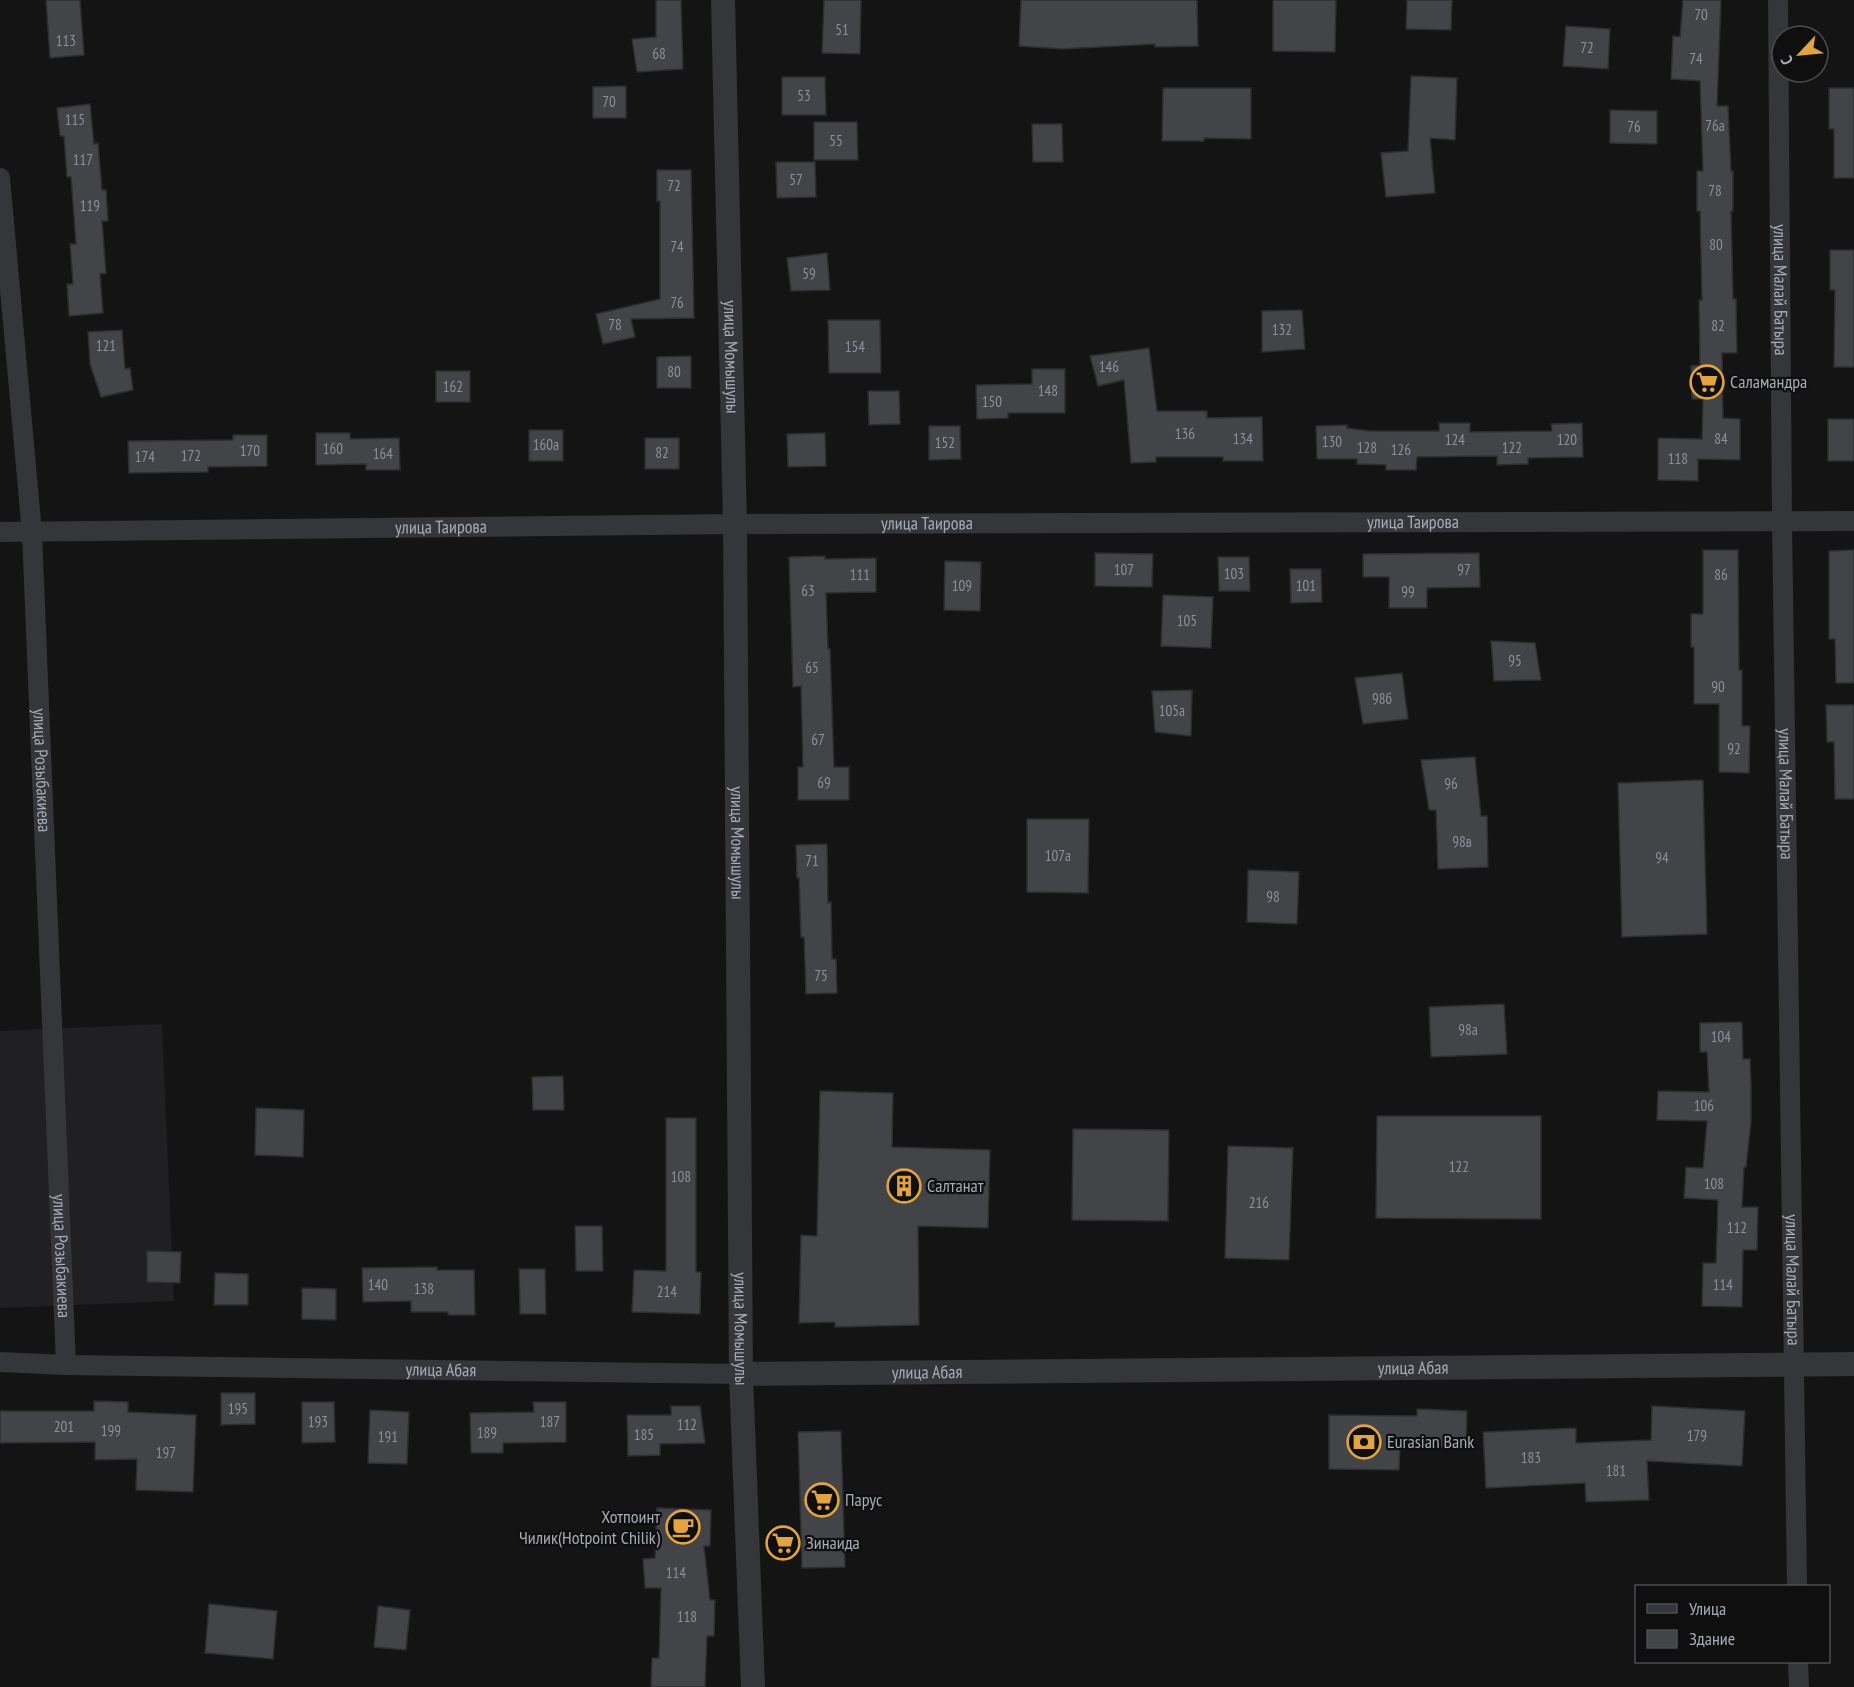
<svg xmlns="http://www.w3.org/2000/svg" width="1854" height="1687" viewBox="0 0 1854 1687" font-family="'PT Sans Narrow',sans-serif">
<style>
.built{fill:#202022}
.building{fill:#434448;stroke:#2e2e31;stroke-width:1.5}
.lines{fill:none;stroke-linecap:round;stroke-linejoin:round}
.minor{stroke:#35363a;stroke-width:20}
.tertiary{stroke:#35363a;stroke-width:24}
.labels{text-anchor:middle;stroke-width:4.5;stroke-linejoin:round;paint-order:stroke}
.number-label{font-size:15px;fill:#8e9199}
.street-label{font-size:18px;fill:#a7abb4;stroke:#0f0f10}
.poi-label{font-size:18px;fill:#a7abb4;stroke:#0f0f10;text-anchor:start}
</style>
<rect width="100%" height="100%" fill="#141415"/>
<path class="built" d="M 162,1024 L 174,1301 L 0,1308 L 0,1031 Z"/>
<g class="building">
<path d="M 46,0 L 80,0 L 84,55 L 50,58 Z"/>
<path d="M 656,0 L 681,0 L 683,69 L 637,72 L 632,39 L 656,37 Z"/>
<path d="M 824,0 L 861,0 L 860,54 L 822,53 Z"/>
<path d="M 1021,0 L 1197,0 L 1198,46 L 1155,47 L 1155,44 L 1062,49 L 1019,46 Z"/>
<path d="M 1273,0 L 1336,0 L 1335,52 L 1273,51 Z"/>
<path d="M 1407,0 L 1452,0 L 1451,30 L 1406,29 Z"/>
<path d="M 1683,0 L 1721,0 L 1717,106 L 1728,106 L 1731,171 L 1733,171 L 1733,211 L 1731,211 L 1733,299 L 1736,299 L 1737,353 L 1722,353 L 1723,418 L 1740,419 L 1740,460 L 1698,459 L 1698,481 L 1658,480 L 1658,438 L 1702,439 L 1703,399 L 1692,399 L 1691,366 L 1700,365 L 1699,300 L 1702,300 L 1700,211 L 1697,211 L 1697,171 L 1703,171 L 1700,81 L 1671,79 L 1673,36 L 1680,37 Z"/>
<path d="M 1566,26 L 1610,29 L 1608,69 L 1563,66 Z"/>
<path d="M 1411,76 L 1457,78 L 1455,140 L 1430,138 L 1435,193 L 1386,197 L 1381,153 L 1408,151 Z"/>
<path d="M 782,77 L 825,77 L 826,115 L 782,115 Z"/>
<path d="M 626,86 L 626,118 L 593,118 L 593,87 Z"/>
<path d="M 1163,88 L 1251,88 L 1251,139 L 1204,138 L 1204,141 L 1162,141 Z"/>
<path d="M 1829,88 L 1854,88 L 1854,178 L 1834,178 L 1834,129 L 1829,129 Z"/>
<path d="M 90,104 L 94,144 L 98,143 L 102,190 L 106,190 L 108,221 L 102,221 L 106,273 L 100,274 L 103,313 L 69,316 L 67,284 L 73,284 L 70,244 L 76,244 L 71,177 L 67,177 L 64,136 L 60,136 L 57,108 Z"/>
<path d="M 1610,110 L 1657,111 L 1657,144 L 1610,143 Z"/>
<path d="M 814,122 L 857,122 L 858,160 L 814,160 Z"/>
<path d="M 1032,124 L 1062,124 L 1063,162 L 1033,162 Z"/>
<path d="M 776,162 L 815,162 L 816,197 L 777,198 Z"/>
<path d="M 657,170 L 691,170 L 694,318 L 631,319 L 635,337 L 603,344 L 596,314 L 660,299 L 660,201 L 657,201 Z"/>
<path d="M 1830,250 L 1854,250 L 1854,367 L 1834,367 L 1835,290 L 1830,290 Z"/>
<path d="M 827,253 L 830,290 L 791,291 L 787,258 Z"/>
<path d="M 1302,310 L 1305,349 L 1262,352 L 1262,311 Z"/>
<path d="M 828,320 L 880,320 L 881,373 L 829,373 Z"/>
<path d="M 122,330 L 125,369 L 130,368 L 133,390 L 101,397 L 90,364 L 88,332 Z"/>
<path d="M 1149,348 L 1157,411 L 1207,411 L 1207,418 L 1262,417 L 1263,461 L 1223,461 L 1223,457 L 1156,457 L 1156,462 L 1131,463 L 1124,380 L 1098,386 L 1090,356 Z"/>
<path d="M 691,356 L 691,388 L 657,388 L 657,357 Z"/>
<path d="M 1032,369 L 1065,369 L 1065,413 L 1008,413 L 1008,418 L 977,419 L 976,385 L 1032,384 Z"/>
<rect x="436" y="371" width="34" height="31"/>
<path d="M 868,391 L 899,391 L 900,424 L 869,425 Z"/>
<rect x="1828" y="419" width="26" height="42"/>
<path d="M 1439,423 L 1470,423 L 1470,432 L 1552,431 L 1551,424 L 1582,423 L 1583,457 L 1528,458 L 1528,464 L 1497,465 L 1497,456 L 1417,457 L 1416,470 L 1386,470 L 1386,465 L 1357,464 L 1357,459 L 1317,459 L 1316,426 L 1347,425 L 1347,428 L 1370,431 L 1439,431 Z"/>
<path d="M 929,426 L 960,426 L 961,459 L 929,460 Z"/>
<rect x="529" y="430" width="34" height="31"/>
<path d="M 316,433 L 350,433 L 350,439 L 399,438 L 400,470 L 366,470 L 366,464 L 316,465 Z"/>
<path d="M 825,433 L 826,466 L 788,467 L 787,434 Z"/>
<path d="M 233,435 L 267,435 L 267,466 L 208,467 L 208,472 L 129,473 L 128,441 L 233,440 Z"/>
<rect x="645" y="438" width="34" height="31"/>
<path d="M 1703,550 L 1738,550 L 1739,670 L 1742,670 L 1742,726 L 1750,726 L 1749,773 L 1719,772 L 1719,704 L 1694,704 L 1694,647 L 1691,647 L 1691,614 L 1703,614 Z"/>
<path d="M 1854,550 L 1854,683 L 1836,683 L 1835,639 L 1829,639 L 1829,551 Z"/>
<path d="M 1095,553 L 1153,554 L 1152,587 L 1095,586 Z"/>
<path d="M 1479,553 L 1480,587 L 1427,588 L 1427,608 L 1389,608 L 1389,577 L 1363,577 L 1363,554 Z"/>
<path d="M 825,556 L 825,559 L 876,558 L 876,592 L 826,593 L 828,649 L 830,649 L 834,767 L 849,767 L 849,800 L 798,800 L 798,767 L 803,767 L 801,686 L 793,687 L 789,557 Z"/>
<path d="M 1218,557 L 1249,557 L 1250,591 L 1219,591 Z"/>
<path d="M 945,561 L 981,562 L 980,611 L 944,610 Z"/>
<path d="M 1290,569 L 1321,569 L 1322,602 L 1291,603 Z"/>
<path d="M 1163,595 L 1213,597 L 1211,648 L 1161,646 Z"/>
<path d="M 1491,641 L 1535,643 L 1541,680 L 1494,681 Z"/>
<path d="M 1402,673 L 1408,719 L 1363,724 L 1355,678 Z"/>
<path d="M 1192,690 L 1191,736 L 1155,732 L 1152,691 Z"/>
<path d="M 1826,705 L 1854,705 L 1854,799 L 1835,799 L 1834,742 L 1827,742 Z"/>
<path d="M 1475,757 L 1481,816 L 1487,816 L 1488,867 L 1438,869 L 1436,810 L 1429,810 L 1421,760 Z"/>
<path d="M 1703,780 L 1707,934 L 1622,937 L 1618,783 Z"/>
<path d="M 1027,819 L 1089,819 L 1088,893 L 1027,892 Z"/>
<path d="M 827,844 L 828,903 L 831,902 L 832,959 L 836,959 L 837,993 L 806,994 L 804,937 L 801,937 L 799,878 L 797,878 L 796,845 Z"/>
<path d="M 1248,870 L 1299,872 L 1297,924 L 1247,922 Z"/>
<path d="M 1504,1004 L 1507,1054 L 1431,1057 L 1429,1007 Z"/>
<path d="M 1742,1022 L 1743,1059 L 1750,1059 L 1751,1084 L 1751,1122 L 1746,1167 L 1744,1167 L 1742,1207 L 1758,1207 L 1757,1250 L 1743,1250 L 1742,1307 L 1702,1306 L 1703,1263 L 1716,1263 L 1718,1200 L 1684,1198 L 1686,1167 L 1703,1168 L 1707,1121 L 1657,1120 L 1658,1091 L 1709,1092 L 1707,1052 L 1700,1052 L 1700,1023 Z"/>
<path d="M 563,1076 L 564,1110 L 533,1110 L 532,1077 Z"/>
<path d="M 820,1091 L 893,1093 L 892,1147 L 990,1150 L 988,1228 L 918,1226 L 919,1325 L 835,1327 L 835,1322 L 799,1323 L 801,1235 L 817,1236 Z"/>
<path d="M 256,1108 L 304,1110 L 303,1157 L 255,1155 Z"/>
<path d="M 1377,1116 L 1541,1116 L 1541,1219 L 1376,1218 Z"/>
<path d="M 666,1118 L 696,1118 L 696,1272 L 701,1272 L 700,1314 L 632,1312 L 634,1270 L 666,1271 Z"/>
<path d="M 1073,1129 L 1169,1130 L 1168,1221 L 1072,1220 Z"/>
<path d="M 1228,1146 L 1293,1148 L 1289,1260 L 1225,1258 Z"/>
<path d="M 575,1226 L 602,1226 L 603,1271 L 576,1271 Z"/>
<path d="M 147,1251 L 181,1252 L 180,1283 L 147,1282 Z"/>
<path d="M 437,1267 L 437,1270 L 474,1270 L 475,1315 L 448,1315 L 448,1312 L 411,1312 L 411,1301 L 363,1302 L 362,1268 Z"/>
<path d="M 519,1269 L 545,1269 L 546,1314 L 520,1314 Z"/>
<path d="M 215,1273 L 248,1274 L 248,1305 L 214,1305 Z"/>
<path d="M 302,1288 L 336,1289 L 336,1320 L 302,1319 Z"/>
<path d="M 221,1393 L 255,1393 L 255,1424 L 221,1425 Z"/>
<path d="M 94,1401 L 128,1402 L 128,1412 L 196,1415 L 193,1492 L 136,1490 L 137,1459 L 95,1460 L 95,1442 L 0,1443 L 0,1411 L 94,1411 Z"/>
<path d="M 302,1402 L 334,1402 L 335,1442 L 302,1443 Z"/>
<path d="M 533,1402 L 566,1402 L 566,1442 L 503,1443 L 503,1453 L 471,1453 L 470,1413 L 534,1412 Z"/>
<path d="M 671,1406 L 700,1406 L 705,1443 L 660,1444 L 660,1455 L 628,1456 L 627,1415 L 671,1415 Z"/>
<path d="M 1652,1406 L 1745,1411 L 1742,1466 L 1647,1461 L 1649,1500 L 1586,1502 L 1585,1483 L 1486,1488 L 1483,1432 L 1576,1428 L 1576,1443 L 1651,1440 Z"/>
<path d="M 1417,1409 L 1467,1411 L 1466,1448 L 1400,1446 L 1399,1470 L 1329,1469 L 1329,1415 L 1417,1416 Z"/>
<path d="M 370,1410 L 409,1412 L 407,1464 L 368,1463 Z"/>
<path d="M 841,1431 L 845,1567 L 802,1568 L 798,1432 Z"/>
<path d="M 657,1508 L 711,1510 L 710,1546 L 704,1546 L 710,1600 L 715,1600 L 714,1636 L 707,1636 L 705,1687 L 651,1687 L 652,1658 L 659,1658 L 661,1588 L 645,1588 L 643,1559 L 655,1558 Z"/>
<path d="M 209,1604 L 277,1611 L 273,1659 L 205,1653 Z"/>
<path d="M 378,1606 L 410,1610 L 406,1650 L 374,1647 Z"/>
</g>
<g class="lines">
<g class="minor">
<path id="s1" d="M 1778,0 L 1782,521 L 1797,1586"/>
<path id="s2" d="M 0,178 L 32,533 L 66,1365"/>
<path id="s3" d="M 0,532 L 735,524 L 1854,521"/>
<path id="s4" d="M 0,1362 L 66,1365 L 741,1374"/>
<path d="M 1798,1662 L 1799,1687"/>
</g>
<g class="tertiary">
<path id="s5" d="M 723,0 L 735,524 L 741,1374 L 753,1687"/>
<path id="s6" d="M 741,1374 L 1854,1364"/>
</g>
</g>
<defs>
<symbol id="supermarket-ring" viewBox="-11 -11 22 22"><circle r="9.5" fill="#0f0f10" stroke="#e1a440" stroke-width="1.5"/><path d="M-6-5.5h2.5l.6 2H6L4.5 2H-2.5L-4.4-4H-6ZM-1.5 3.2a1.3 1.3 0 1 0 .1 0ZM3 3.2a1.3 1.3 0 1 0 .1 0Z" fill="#e1a440"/></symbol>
<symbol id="building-ring" viewBox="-11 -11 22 22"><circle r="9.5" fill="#0f0f10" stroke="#e1a440" stroke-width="1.5"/><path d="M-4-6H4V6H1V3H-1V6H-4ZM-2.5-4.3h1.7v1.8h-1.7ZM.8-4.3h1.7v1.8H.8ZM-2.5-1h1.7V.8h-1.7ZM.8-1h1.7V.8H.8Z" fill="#e1a440"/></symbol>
<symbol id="bank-ring" viewBox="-11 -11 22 22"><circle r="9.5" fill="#0f0f10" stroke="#e1a440" stroke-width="1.5"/><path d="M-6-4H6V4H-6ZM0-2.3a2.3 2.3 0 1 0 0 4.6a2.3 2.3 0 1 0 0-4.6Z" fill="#e1a440"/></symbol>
<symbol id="cafe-ring" viewBox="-11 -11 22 22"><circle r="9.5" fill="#0f0f10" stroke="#e1a440" stroke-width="1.5"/><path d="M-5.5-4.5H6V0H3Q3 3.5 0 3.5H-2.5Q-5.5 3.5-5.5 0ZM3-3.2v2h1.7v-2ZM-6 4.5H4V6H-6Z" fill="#e1a440"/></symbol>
</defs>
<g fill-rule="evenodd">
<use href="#supermarket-ring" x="1688" y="363" width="38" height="38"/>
<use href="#building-ring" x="885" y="1167" width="38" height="38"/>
<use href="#bank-ring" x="1345" y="1423" width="38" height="38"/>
<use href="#supermarket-ring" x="803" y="1481" width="38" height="38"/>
<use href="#cafe-ring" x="664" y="1508" width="38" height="38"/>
<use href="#supermarket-ring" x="764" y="1524" width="38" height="38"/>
</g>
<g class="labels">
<g class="number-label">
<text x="1701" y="20">70</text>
<text x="842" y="35">51</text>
<text x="66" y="46">113</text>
<text x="1587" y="53">72</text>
<text x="659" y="59">68</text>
<text x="1696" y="64">74</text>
<text x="804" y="101">53</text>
<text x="609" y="107">70</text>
<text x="75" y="125">115</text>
<text x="1715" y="131">76а</text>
<text x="1634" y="132">76</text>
<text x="836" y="146">55</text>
<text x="83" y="165">117</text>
<text x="796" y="185">57</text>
<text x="674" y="191">72</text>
<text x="1715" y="196">78</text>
<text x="90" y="211">119</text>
<text x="1716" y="250">80</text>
<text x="677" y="252">74</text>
<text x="809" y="279">59</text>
<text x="677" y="308">76</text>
<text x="615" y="330">78</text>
<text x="1718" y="331">82</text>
<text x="1282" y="335">132</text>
<text x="106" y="351">121</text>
<text x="855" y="352">154</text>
<text x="1109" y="372">146</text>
<text x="674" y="377">80</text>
<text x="453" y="392">162</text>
<text x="1048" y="396">148</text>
<text x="992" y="407">150</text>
<text x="1185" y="439">136</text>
<text x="1243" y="444">134</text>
<text x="1721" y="444">84</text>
<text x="1455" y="445">124</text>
<text x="1567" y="445">120</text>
<text x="1332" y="447">130</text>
<text x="945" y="448">152</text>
<text x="546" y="450">160а</text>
<text x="1367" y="453">128</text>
<text x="1512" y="453">122</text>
<text x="333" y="454">160</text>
<text x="1401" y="455">126</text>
<text x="250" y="456">170</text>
<text x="662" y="458">82</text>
<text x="383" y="459">164</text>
<text x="191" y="461">172</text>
<text x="145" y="462">174</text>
<text x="1678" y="464">118</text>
<text x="1124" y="575">107</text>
<text x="1464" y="575">97</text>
<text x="1234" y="579">103</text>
<text x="860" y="580">111</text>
<text x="1721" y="580">86</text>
<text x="962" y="591">109</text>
<text x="1306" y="591">101</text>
<text x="808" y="596">63</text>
<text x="1408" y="597">99</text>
<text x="1187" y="626">105</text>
<text x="1515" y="666">95</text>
<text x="812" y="673">65</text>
<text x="1718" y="692">90</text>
<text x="1382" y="704">98б</text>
<text x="1172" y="716">105а</text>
<text x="818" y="745">67</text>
<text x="1734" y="754">92</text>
<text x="824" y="788">69</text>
<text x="1451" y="789">96</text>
<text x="1462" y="847">98в</text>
<text x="1058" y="861">107а</text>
<text x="1662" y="863">94</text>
<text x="812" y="866">71</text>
<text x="1273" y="902">98</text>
<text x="821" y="981">75</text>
<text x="1468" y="1035">98а</text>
<text x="1721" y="1042">104</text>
<text x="1704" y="1111">106</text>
<text x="1459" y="1172">122</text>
<text x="681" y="1182">108</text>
<text x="1714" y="1189">108</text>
<text x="1259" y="1208">216</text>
<text x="1737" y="1233">112</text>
<text x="378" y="1290">140</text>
<text x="1723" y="1290">114</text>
<text x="424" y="1294">138</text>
<text x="667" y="1297">214</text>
<text x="238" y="1414">195</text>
<text x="318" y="1427">193</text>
<text x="550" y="1427">187</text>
<text x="687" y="1430">112</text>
<text x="64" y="1432">201</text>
<text x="111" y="1436">199</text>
<text x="487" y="1438">189</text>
<text x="644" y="1440">185</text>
<text x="1697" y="1441">179</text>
<text x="388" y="1442">191</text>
<text x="166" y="1458">197</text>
<text x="1531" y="1463">183</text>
<text x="1616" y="1476">181</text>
<text x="676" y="1578">114</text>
<text x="687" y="1622">118</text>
</g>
<g class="street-label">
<text dy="6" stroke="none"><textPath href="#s1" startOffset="290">улица Малай Батыра</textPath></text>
<text dy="6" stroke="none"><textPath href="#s5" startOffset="357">улица Момышулы</textPath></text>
<text dy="6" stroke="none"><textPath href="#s3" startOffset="1413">улица Таирова</textPath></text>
<text dy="6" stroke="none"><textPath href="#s3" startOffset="927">улица Таирова</textPath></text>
<text dy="6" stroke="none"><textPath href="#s3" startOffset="441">улица Таирова</textPath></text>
<text dy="6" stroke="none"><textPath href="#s2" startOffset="594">улица Розыбакиева</textPath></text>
<text dy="6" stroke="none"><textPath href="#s1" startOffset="794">улица Малай Батыра</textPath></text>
<text dy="6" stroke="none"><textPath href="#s5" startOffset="843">улица Момышулы</textPath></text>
<text dy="6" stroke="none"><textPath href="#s2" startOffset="1080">улица Розыбакиева</textPath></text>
<text dy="6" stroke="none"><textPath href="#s1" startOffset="1280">улица Малай Батыра</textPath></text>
<text dy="6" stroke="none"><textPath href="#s5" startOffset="1329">улица Момышулы</textPath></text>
<text dy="6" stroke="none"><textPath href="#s6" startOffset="672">улица Абая</textPath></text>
<text dy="6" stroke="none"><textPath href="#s4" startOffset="441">улица Абая</textPath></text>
<text dy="6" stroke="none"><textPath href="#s6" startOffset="186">улица Абая</textPath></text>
</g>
<g class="poi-label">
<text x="1730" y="388">Саламандра</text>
<text x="927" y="1192">Салтанат</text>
<text x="1387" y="1448">Eurasian Bank</text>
<text x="845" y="1506">Парус</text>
<text x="660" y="1523" text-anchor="end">Хотпоинт<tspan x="660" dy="21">Чилик(Hotpoint Chilik)</tspan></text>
<text x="806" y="1549">Зинаида</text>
</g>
</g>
<rect x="1635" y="1585" width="195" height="78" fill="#0f0f10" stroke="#4c4d52" stroke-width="1.5"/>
<rect x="1647" y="1604" width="30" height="9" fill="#35363a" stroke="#4c4d52" stroke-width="1.5"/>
<text x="1689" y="1615" font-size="18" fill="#a7abb4">Улица</text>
<rect x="1647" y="1630" width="30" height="18" fill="#434448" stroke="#4c4d52" stroke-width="1.5"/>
<text x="1689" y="1645" font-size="18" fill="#a7abb4">Здание</text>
<g transform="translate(1800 54) rotate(244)"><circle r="28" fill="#0f0f10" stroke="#4c4d52" stroke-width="1.5"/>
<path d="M0-4.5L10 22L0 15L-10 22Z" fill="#e1a440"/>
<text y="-9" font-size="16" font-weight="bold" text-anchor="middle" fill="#a7abb4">С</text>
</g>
</svg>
